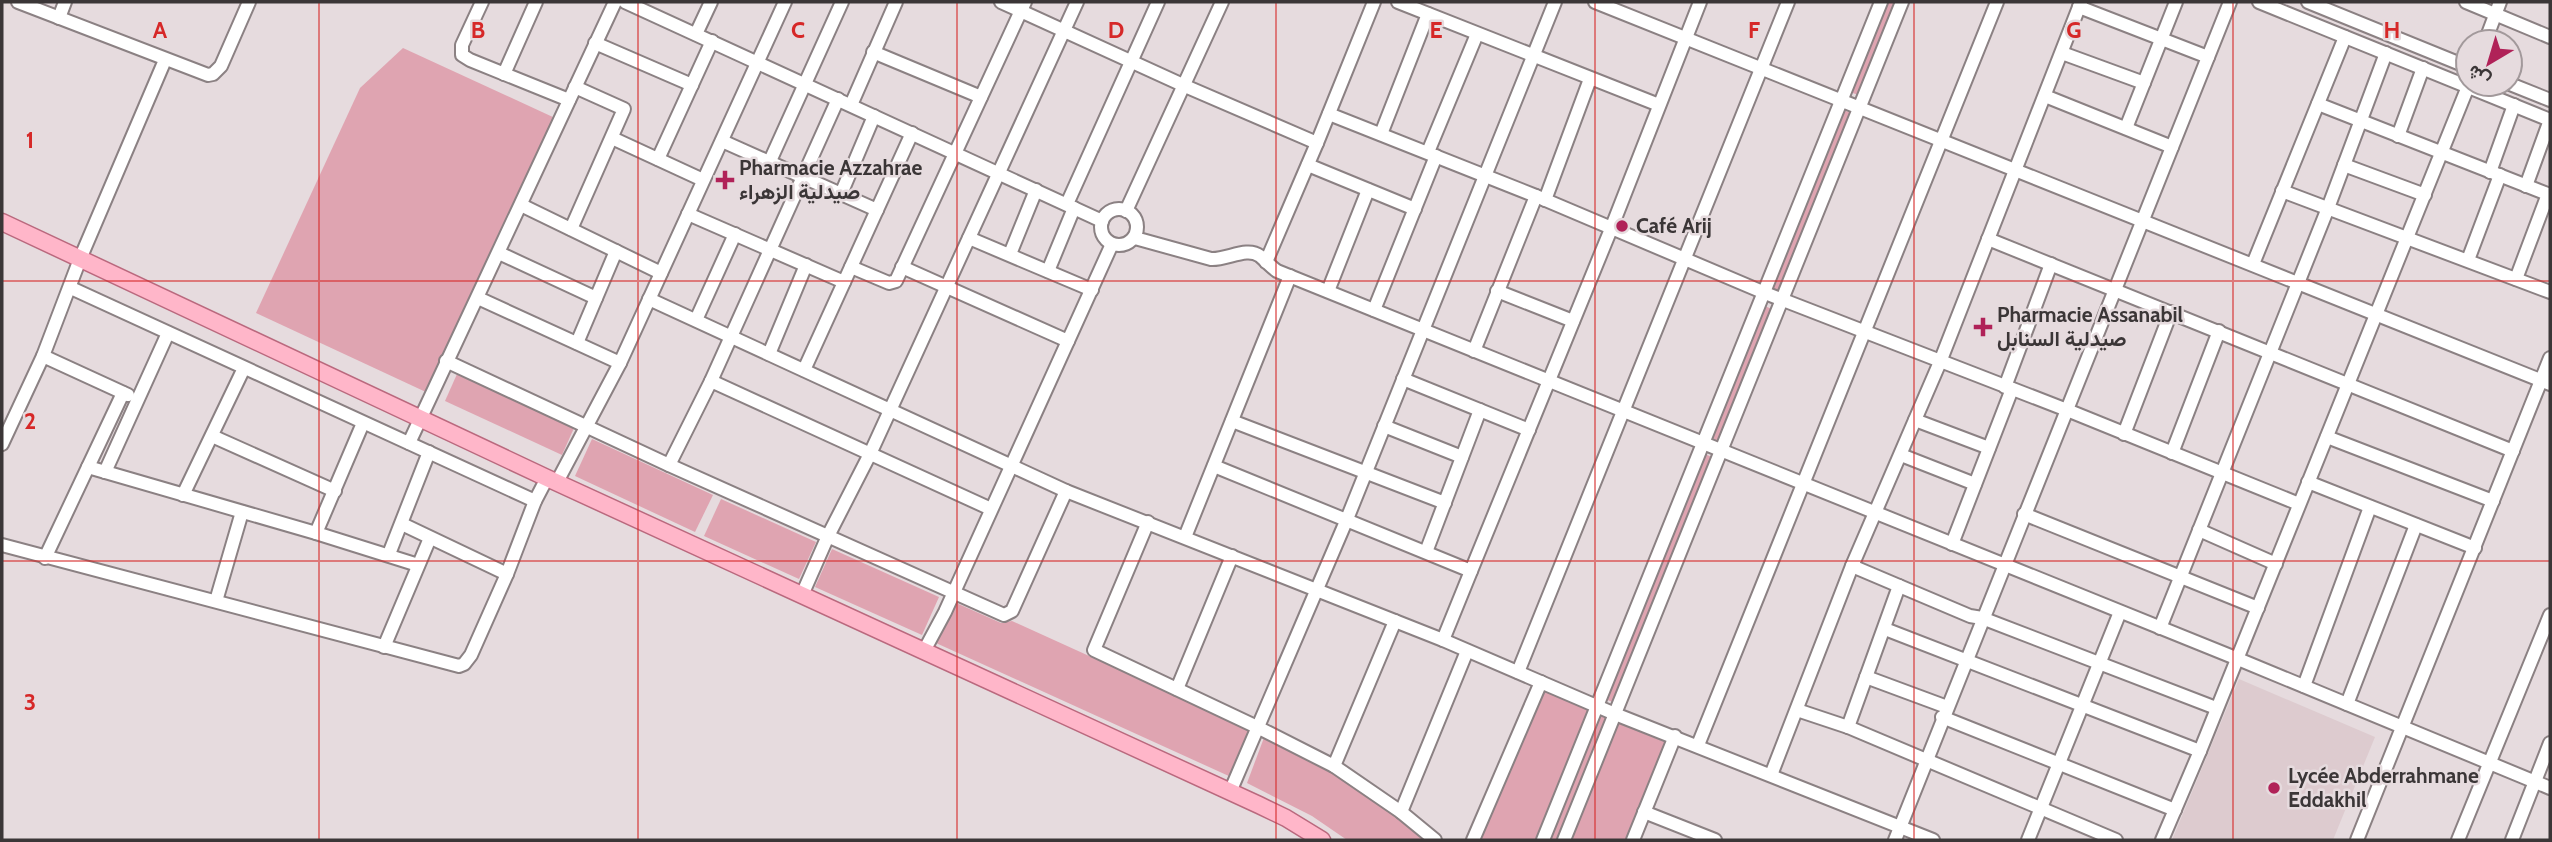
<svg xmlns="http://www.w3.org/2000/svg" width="2552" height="842" viewBox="0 0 2552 842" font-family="Cabin,Vazirmatn,sans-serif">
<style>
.built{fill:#ddcbcf}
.green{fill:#dfa4b1}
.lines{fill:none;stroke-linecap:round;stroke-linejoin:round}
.minor-casing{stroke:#8b8183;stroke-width:16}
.major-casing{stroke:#ba697e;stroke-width:19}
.minor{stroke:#fff;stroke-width:12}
.major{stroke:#ffb6c9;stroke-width:16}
.grid{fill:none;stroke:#d62828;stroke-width:2;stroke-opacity:0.55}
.poi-dot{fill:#b02258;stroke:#e6dbde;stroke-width:2.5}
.labels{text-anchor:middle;stroke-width:5;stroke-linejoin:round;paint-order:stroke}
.poi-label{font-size:21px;font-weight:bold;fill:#3b3637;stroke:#e6dbde;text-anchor:start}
.grid-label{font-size:23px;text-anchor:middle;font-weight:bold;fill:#d62828;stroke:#e6dbde;stroke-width:5;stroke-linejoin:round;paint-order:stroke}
</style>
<rect width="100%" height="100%" fill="#e6dbde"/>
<path class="built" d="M 2239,679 L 2375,737 L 2333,840 L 2172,840 Z"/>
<g class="green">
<path d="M 1886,2 L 1898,2 L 1861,96 L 1850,92 Z"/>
<path d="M 403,48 L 555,118 L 428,393 L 256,313 L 360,88 Z"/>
<path d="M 1843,110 L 1854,114 L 1781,295 L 1770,290 Z"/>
<path d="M 1765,306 L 1774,310 L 1721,443 L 1712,439 Z"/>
<path d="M 457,374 L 574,428 L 562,455 L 445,401 Z"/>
<path d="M 592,439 L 713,495 L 695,532 L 575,476 Z"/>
<path d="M 1705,454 L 1714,458 L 1615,703 L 1605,699 Z"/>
<path d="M 721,499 L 816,542 L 799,579 L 704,536 Z"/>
<path d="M 832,549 L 939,597 L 922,635 L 815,587 Z"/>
<path d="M 954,602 L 1001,623 L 1012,621 L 1252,730 L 1231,777 L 936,643 Z"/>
<path d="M 1542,689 L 1589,708 L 1535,840 L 1480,840 Z"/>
<path d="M 1599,713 L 1610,717 L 1561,840 L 1549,840 Z"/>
<path d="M 1617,721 L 1668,742 L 1629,840 L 1569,840 Z"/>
<path d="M 1265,735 C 1324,765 1377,798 1427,840 L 1347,840 L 1312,816 L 1247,783 Z"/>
</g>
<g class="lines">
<defs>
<g id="minor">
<path d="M 18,2 L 208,75 L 213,74 L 221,66 L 249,2"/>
<path d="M 482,2 L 462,45 L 462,55 L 470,60 L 569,100"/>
<path d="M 625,2 L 1102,221"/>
<path d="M 1001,2 L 1185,86 L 1317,143"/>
<path d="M 1398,2 L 1659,105"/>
<path d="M 1595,2 L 2550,384"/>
<path d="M 2259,2 L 2550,120"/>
<path d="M 2308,2 L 2468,67"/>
<path d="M 2466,2 L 2550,37"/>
<path d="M 2079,7 L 2208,57"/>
<path d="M 59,18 L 65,2"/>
<path d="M 696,34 L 711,2"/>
<path d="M 2485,42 L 2500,2"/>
<path d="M 595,43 L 692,85"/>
<path d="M 873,52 L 981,97"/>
<path d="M 2062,53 L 2144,83"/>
<path d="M 504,74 L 536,2"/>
<path d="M 2510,84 L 2550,100"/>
<path d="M 2045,96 L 2172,147"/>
<path d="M 2318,104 L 2550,195"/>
<path d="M 851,105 L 896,2"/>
<path d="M 1329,114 L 1536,196 L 1765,293 L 2067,410 L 2299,504"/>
<path d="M 2126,128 L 2176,2"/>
<path d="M 1381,134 L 1428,14"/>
<path d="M 2398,136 L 2423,68"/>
<path d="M 612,138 L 703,180"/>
<path d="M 722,141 L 877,210"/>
<path d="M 1428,152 L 1477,34"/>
<path d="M 658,159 L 712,41"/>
<path d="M 770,161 L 842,2"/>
<path d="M 1308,165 L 1415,209"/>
<path d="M 2344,165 L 2425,195"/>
<path d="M 2490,172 L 2514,105"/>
<path d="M 2526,186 L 2550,120"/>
<path d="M 2282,191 L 2550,292"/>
<path d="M 841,194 L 874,116"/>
<path d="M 1545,200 L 1590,79"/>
<path d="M 1067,204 L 1158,2"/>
<path d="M 521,205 L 661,273"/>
<circle cx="1119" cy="227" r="18"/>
<path d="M 1126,211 L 1222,2"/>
<path d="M 688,214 L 844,282"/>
<path d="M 571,229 L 624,109 L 575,87"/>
<path d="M 969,238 L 1092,290"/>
<path d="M 1135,238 L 1211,259 C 1227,260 1247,246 1260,256 C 1266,261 1271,267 1277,271 L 2238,659 L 2550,788"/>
<path d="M 1988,239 L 2513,451"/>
<path d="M 499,253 L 596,298"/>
<path d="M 1010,254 L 1036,190"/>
<path d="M 2468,260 L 2500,175"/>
<path d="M 1266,262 L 1317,143 L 1374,2"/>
<path d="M 2253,264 L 2345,37"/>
<path d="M 851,267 L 889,283 L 896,281 L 1025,2"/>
<path d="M 902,267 L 1068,341"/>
<path d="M 1048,271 L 1074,208"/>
<path d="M 2516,279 L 2548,194"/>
<path d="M 71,288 L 535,501"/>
<path d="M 1328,291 L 1368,190"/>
<path d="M 1497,291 L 1573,321"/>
<path d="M 478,298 L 620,363"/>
<path d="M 649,299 L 1066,491 L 1443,640 L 1615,714 L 1933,840"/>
<path d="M 1374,310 L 1436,156"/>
<path d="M 696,320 L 735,234"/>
<path d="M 577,343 L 616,251"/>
<path d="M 1474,351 L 1536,196"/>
<path d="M 769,354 L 806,265"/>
<path d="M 43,356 L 128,395"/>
<path d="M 446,361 L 669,465 L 1004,615 L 1012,611 L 1066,491"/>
<path d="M 804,370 L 912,133"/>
<path d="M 1403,379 L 1529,430"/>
<path d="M 711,381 L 991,509"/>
<path d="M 2005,387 L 2051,264"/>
<path d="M 1915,420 L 1989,448"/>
<path d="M 1232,421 L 1445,503"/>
<path d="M 1384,426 L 1462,457"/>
<path d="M 2124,434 L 2171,312"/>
<path d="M 212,436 L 335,491"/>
<path d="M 2327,437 L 2493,501"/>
<path d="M 409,443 L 615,2"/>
<path d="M 2,444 L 43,356 L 80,259 L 165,60"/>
<path d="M 2172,453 L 2219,331"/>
<path d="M 1901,455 L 1975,484"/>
<path d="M 669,465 L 711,381 L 838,99"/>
<path d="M 1214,466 L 1471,571 L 1611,229 L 1700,2"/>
<path d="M 88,467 L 316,533 L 418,565"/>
<path d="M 105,472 L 168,333"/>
<path d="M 557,482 L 620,363 L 785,2"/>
<path d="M 2308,482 L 2475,548"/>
<path d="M 183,495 L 244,368"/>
<path d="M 2024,514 L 2258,608"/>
<path d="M 1148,522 L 1094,650 L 1257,727 L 1334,766 L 1401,812 L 1435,840"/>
<path d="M 402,524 L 507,574"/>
<path d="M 2199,530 L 2276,564"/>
<path d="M 316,533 L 363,423"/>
<path d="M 1185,537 L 1290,276"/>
<path d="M 1952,544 L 2012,389"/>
<path d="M 2,545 L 459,666 L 464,664 L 471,655 L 507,574 L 535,501 L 547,478"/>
<path d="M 1426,552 L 1480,410"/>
<path d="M 389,554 L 429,452"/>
<path d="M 45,558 L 123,393"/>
<path d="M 1852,566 L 1970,616 L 1982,618 L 2216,708"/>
<path d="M 802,595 L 828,536 L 870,454 L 1077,2"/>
<path d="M 216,601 L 242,512"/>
<path d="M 2160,628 L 2328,208 L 2386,53"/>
<path d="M 1885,629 L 2200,751"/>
<path d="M 1443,640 L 1471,571"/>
<path d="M 384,647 L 430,538"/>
<path d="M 924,651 L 945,612 L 1112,244"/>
<path d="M 1518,672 L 1788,2"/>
<path d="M 1866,677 L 1947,707"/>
<path d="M 2304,686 L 2370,507"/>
<path d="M 1177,689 L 1232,556"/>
<path d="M 2347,704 L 2416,525"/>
<path d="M 1797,710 L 1848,727 L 2116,840"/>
<path d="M 1942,717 L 2175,810"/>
<path d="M 1848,727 L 1899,586"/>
<path d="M 1698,745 L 1997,2"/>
<path d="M 1334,766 L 1395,621"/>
<path d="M 1771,775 L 1852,566 L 1940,362 L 2081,2"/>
<path d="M 1230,792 L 1347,519 L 1555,2"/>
<path d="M 1401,812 L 1467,651"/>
<path d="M 1644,812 L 1715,840"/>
<path d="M 1473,840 L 1541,682"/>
<path d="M 1543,840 L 1881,2"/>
<path d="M 1564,840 L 1902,2"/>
<path d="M 1633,840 L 1675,736"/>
<path d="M 1895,840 L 2230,2"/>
<path d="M 2028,840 L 2120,612"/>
<path d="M 2162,840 L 2200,751 L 2469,84"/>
<path d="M 2357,840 L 2550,358"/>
<path d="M 2458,840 L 2550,615"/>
<path d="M 2512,840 L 2550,743"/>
</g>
<path id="major" d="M 2,222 L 547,478 L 1259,805 L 1286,818 L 1322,840"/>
</defs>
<use href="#minor" class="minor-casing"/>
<use href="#major" class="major-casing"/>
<use href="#minor" class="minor"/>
<use href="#major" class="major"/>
</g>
<path class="grid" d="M 319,2 L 319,840M 638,2 L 638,840M 957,2 L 957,840M 1276,2 L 1276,840M 1595,2 L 1595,840M 1914,2 L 1914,840M 2233,2 L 2233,840M 2,281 L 2550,281M 2,561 L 2550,561"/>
<g class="poi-dot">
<path d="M721.5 169.5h7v7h7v7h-7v7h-7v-7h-7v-7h7z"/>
<circle cx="1622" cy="226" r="7"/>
<path d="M1979.5 316.5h7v7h7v7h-7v7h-7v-7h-7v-7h7z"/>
<circle cx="2274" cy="788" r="7"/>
</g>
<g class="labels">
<g class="poi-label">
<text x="739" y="175">Pharmacie Azzahrae<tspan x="739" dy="24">صيدلية الزهراء</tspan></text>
<text x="1636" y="233">Café Arij</text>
<text x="1997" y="322">Pharmacie Assanabil<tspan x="1997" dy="24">صيدلية السنابل</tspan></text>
<text x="2288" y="783">Lycée Abderrahmane<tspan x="2288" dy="24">Eddakhil</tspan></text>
</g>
</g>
<g class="grid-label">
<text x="160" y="38">A</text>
<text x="478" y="38">B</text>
<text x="798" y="38">C</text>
<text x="1116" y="38">D</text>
<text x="1436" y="38">E</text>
<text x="1754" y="38">F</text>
<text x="2074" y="38">G</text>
<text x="2392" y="38">H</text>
<text x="30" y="148">1</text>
<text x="30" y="429">2</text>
<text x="30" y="710">3</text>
</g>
<rect width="2552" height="842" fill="none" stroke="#3b3637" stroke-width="7"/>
<g transform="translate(2489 63) rotate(218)"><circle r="33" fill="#e6dbde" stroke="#a2999b" stroke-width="2"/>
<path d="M0-5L12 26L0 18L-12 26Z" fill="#b02258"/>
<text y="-10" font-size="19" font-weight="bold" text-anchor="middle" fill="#3b3637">ش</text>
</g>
</svg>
